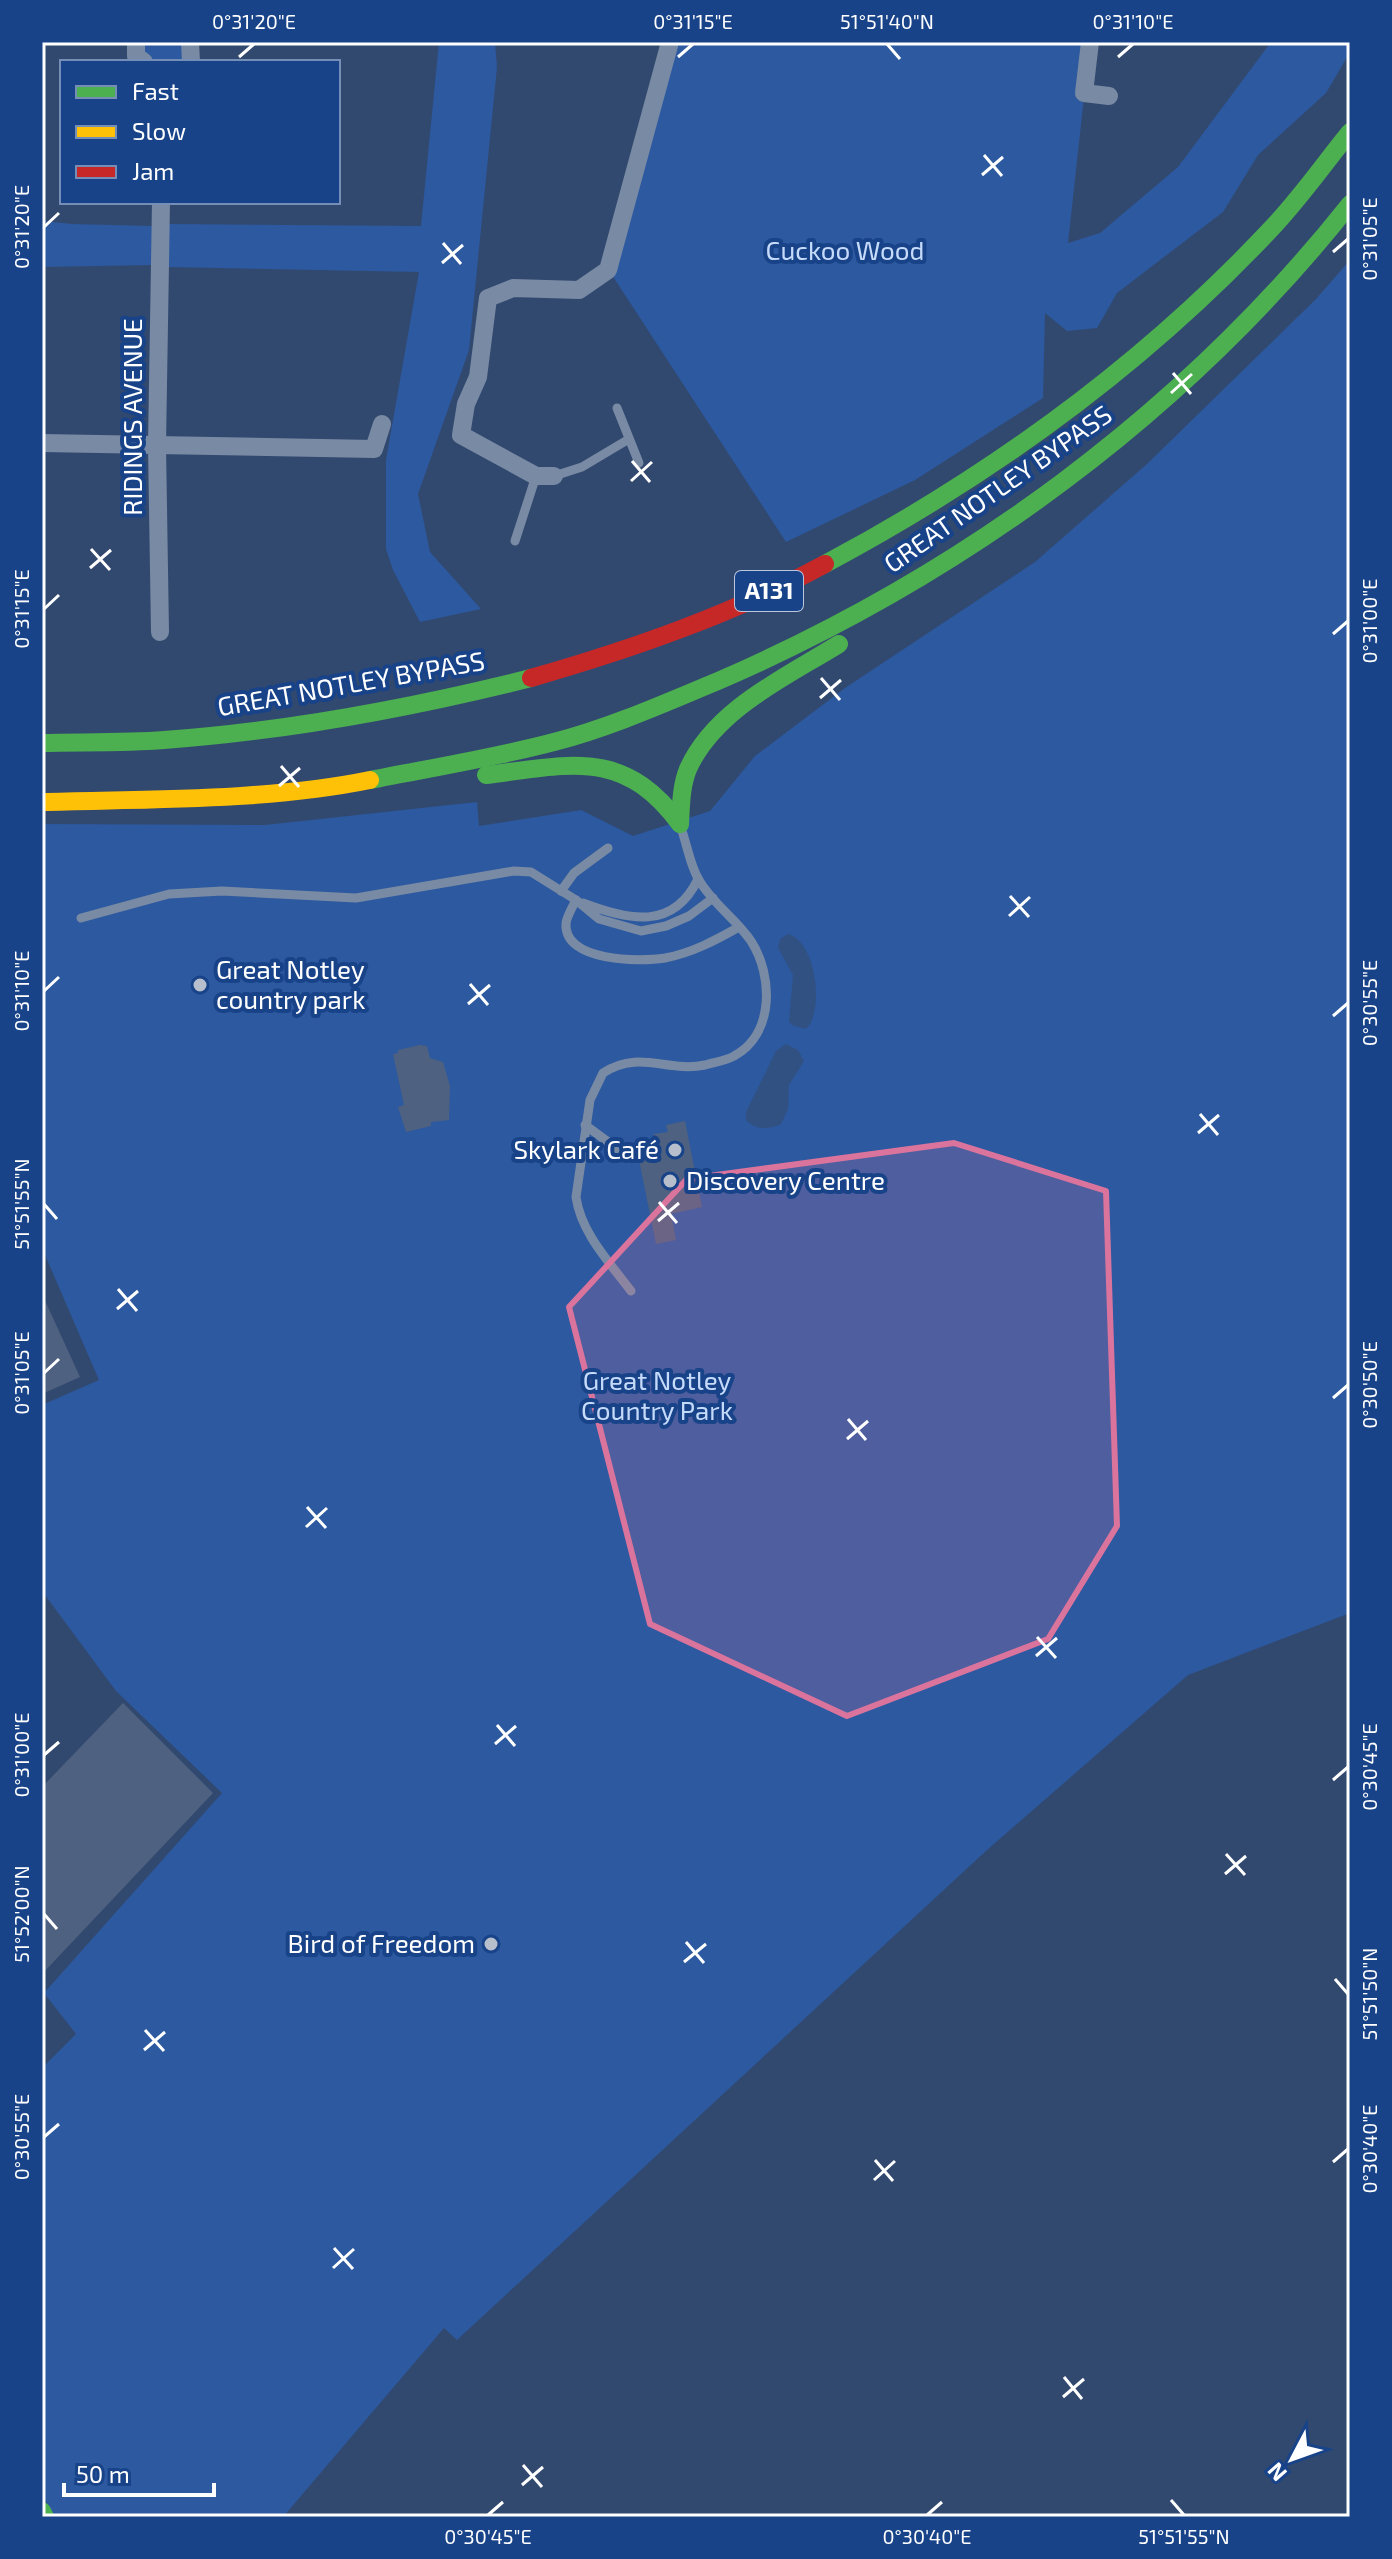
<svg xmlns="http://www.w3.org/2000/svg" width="1392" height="2559" viewBox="0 0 1392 2559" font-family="'Exo 2',sans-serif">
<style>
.green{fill:#2c599f}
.water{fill:#325183}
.building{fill:#4f6180}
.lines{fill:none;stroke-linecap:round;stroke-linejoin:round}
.lane{stroke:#798aa4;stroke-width:9}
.street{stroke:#798aa4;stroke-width:18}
.fast{stroke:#4caf50;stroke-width:18}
.slow{stroke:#ffc107;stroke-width:18}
.jam{stroke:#c62828;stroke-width:18}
.marked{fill:#da749d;fill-opacity:0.2;stroke:#da749d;stroke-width:6;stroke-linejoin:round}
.ticks{fill:none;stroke:#fff;stroke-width:3}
.poi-dot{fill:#b7bfcd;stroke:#184389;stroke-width:3}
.labels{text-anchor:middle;stroke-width:8;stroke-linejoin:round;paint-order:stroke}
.shield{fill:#184389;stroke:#bac7dc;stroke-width:2}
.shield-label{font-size:24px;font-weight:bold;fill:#fff}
.park-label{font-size:26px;fill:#c6dbfa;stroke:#184389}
.street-label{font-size:26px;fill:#fff;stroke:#184389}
.poi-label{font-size:26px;fill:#fff;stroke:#184389;text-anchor:start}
.neatline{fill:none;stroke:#fff;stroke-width:3}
.ticks-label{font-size:20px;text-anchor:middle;fill:#fff}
</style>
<rect width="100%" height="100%" fill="#32496f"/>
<g class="green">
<path d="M 140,42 L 188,42 L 185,62 L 149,62 Z"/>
<path d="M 439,42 L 495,42 L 497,67 L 469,350 L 418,494 L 430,552 L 481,609 L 420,622 L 393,570 L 386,549 L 386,460 L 419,272 L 167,267 L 168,224 L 421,226 Z"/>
<path d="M 677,42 L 1090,42 L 1068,243 L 1100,233 L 1178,167 L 1271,42 L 1350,42 L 1350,52 L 1326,93 L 1258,155 L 1223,212 L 1117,293 L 1097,328 L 1067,331 L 1045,313 L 1043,398 L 915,480 L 786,542 L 610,272 Z"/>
<path d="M 42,221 L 72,224 L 153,226 L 153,265 L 42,267 Z"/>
<path d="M 1350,260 L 1350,1613 L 1188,1675 L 987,1850 L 457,2340 L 444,2328 L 283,2517 L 54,2517 L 42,2494 L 42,2068 L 76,2034 L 44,1993 L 222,1793 L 116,1691 L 42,1591 L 42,1405 L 99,1380 L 42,1248 L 42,824 L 265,825 L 477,802 L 479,826 L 581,810 L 633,836 L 710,811 L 755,756 L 845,688 L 1035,562 L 1147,464 L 1316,299 Z"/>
</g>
<g class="water">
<path d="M 788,934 C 816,941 825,1011 806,1029 L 794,1026 L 789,1022 L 793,975 L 778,948 L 780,939 Z"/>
<path d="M 786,1044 L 798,1050 L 804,1061 L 789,1085 L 788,1109 L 781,1124 C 769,1130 755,1130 746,1120 L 746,1112 L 776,1051 Z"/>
</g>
<g class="building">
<path d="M 420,1045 L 427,1046 L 430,1058 L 443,1062 L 450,1086 L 449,1120 L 431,1122 L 431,1126 L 406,1132 L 398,1107 L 404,1105 L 393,1054 L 398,1053 L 398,1050 Z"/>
<path d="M 685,1121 L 702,1207 L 671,1214 L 676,1240 L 656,1244 L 636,1145 L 655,1141 L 654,1134 L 668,1132 L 666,1125 Z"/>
<path d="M 42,1294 L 80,1377 L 42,1394 Z"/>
<path d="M 123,1703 L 213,1793 L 42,1974 L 42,1787 Z"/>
</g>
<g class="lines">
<g class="lane">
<path d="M 617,408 L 639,463"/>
<path d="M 554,476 L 582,467 L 629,439"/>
<path d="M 515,541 L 536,476"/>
<path d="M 561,891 L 574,873 L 608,848"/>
<path d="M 576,900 C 573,906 567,916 566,923 C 563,962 640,962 665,958 C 692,953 716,940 739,927"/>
<path d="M 583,903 C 629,920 673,931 698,879"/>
<path d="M 81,918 L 169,894 L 222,891 L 356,898 L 514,871 L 531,872 L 576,900 L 599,919 L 641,931 L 666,926 L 689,916 L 713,898"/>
<path d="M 585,1125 L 619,1150"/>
<path d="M 631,1291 C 610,1263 581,1233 576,1197 L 590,1100 L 603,1073 C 640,1049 667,1073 705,1065 C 714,1062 726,1061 734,1056 C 775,1034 773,975 751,941 C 736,919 712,903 699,880 C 690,866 687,844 681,828"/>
</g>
<g class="street">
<path d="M 136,42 L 136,56 L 144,62"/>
<path d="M 190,42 L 191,62"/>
<path d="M 1090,42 L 1084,93 L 1109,96"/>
<path d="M 42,443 L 374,449 L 382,424"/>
<path d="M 554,476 L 536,476 L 461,435 L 466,404 L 478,377 L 488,298 L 513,288 L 579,290 L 608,270 L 670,42"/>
<path d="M 160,632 L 157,445 L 161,202"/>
</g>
<g class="fast">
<path d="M 825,564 C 990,476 1141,367 1269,231 C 1299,200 1323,165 1350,132"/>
<path d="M 42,743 C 83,742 124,743 164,740 C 288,731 411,708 531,678"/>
<path d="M 486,775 C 570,765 623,747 680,824"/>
<path d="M 370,780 C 431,768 493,758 554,742 C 609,728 665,703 718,681 C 963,575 1184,413 1350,204"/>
<path d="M 680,824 C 681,806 681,786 688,769 C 715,709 786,677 839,644"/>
<path d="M 42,2511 L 45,2517"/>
</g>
<path class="slow" d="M 42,802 C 148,799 267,801 370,780"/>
<path class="jam" d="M 531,678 C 632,649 733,614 825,564"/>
</g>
<path class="marked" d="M 954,1143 L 1106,1191 L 1117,1526 L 1048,1639 L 847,1716 L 650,1624 L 569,1307 L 687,1179 Z"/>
<path class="ticks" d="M 887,44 L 900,59M 239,57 L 254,44M 678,57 L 693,44M 1118,57 L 1133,44M 984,155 L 1002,176M 982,175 L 1003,157M 44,227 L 59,213M 443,243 L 461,264M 1333,252 L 1348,239M 442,263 L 463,245M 1173,373 L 1191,394M 1171,393 L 1192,374M 632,461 L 650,482M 631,481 L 652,462M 91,549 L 110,570M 90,568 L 111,550M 44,609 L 59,595M 1333,634 L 1348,621M 821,678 L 840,700M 820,698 L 841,680M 281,766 L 299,787M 279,786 L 300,768M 1010,896 L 1029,917M 1009,916 L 1030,897M 470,984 L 488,1005M 44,991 L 59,977M 468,1004 L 490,985M 1333,1016 L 1348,1003M 1200,1114 L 1218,1135M 1198,1133 L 1219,1115M 659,1202 L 677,1223M 44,1204 L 57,1219M 658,1221 L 679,1203M 118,1289 L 137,1311M 117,1309 L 138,1291M 44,1373 L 59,1359M 1333,1398 L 1348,1385M 848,1419 L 866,1440M 847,1439 L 868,1421M 307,1507 L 326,1528M 306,1527 L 327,1508M 1037,1637 L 1056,1658M 1036,1656 L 1057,1638M 497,1725 L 515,1746M 495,1744 L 516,1726M 44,1755 L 59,1742M 1333,1780 L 1348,1767M 1226,1854 L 1245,1875M 1225,1874 L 1246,1856M 44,1914 L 57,1929M 686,1942 L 704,1963M 684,1962 L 706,1944M 1335,1979 L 1348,1994M 145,2030 L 164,2051M 144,2050 L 165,2032M 44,2137 L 59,2124M 875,2160 L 893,2181M 1333,2162 L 1348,2149M 874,2180 L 895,2161M 334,2248 L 353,2269M 333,2268 L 354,2249M 1064,2377 L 1082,2399M 1063,2397 L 1084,2379M 523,2465 L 542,2487M 522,2485 L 543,2467M 1171,2500 L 1184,2515M 488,2515 L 503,2502M 927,2515 L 942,2502"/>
<g class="poi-dot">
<circle cx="200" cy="985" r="8"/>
<circle cx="675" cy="1150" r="8"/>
<circle cx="670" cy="1181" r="8"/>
<circle cx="491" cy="1944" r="8"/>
</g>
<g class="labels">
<rect class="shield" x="735" y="571" width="68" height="40" rx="6"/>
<g class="shield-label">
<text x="769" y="599">A131</text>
</g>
<g class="park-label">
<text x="845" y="260">Cuckoo Wood</text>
<text x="657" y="1390">Great Notley<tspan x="657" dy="30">Country Park</tspan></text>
</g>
<g class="street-label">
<text transform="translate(133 417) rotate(-90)" y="9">RIDINGS AVENUE</text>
<text transform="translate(998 489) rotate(-35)" y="9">GREAT NOTLEY BYPASS</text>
<text transform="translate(351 684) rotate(-10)" y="9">GREAT NOTLEY BYPASS</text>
</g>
<g class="poi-label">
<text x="216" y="979">Great Notley<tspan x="216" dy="30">country park</tspan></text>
<text x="659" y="1159" text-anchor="end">Skylark Café</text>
<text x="686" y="1190">Discovery Centre</text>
<text x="475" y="1953" text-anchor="end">Bird of Freedom</text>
</g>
</g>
<rect width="1392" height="2559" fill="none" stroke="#184389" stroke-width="88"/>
<rect x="60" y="60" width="280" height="144" fill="#184389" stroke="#748eb8" stroke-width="2"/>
<rect x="76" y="86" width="40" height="12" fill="#4caf50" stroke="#748eb8" stroke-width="2"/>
<text x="132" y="100" font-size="24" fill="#ffffff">Fast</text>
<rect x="76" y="126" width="40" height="12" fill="#ffc107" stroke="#748eb8" stroke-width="2"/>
<text x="132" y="140" font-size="24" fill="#ffffff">Slow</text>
<rect x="76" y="166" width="40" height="12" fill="#c62828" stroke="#748eb8" stroke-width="2"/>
<text x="132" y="180" font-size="24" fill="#ffffff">Jam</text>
<g transform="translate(1292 2459) rotate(229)" stroke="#184389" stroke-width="6" paint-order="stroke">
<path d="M0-6L14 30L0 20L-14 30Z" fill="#ffffff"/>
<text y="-12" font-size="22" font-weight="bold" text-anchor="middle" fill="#ffffff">N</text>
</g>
<path d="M64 2483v12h150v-12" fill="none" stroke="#ffffff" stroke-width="4"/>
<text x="76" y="2483" font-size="24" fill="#ffffff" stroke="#184389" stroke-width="6" paint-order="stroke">50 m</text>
<rect x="44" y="44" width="1304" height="2471" class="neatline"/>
<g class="ticks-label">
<text x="254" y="29">0°31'20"E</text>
<text x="693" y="29">0°31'15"E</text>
<text x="887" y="29">51°51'40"N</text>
<text x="1133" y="29">0°31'10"E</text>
<text transform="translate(22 227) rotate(-90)" y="7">0°31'20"E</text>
<text transform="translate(1370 239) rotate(-90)" y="7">0°31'05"E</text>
<text transform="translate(22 609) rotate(-90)" y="7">0°31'15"E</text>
<text transform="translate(1370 621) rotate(-90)" y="7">0°31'00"E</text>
<text transform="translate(22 991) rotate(-90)" y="7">0°31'10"E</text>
<text transform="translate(1370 1003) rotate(-90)" y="7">0°30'55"E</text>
<text transform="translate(22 1204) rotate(-90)" y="7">51°51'55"N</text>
<text transform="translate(22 1373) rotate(-90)" y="7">0°31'05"E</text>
<text transform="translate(1370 1385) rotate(-90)" y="7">0°30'50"E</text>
<text transform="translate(22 1755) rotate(-90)" y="7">0°31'00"E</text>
<text transform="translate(1370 1767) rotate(-90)" y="7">0°30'45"E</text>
<text transform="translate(22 1914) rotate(-90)" y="7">51°52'00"N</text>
<text transform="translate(1370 1994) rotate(-90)" y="7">51°51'50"N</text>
<text transform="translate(22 2137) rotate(-90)" y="7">0°30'55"E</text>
<text transform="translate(1370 2149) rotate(-90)" y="7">0°30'40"E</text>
<text x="488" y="2544">0°30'45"E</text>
<text x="927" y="2544">0°30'40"E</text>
<text x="1184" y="2544">51°51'55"N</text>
</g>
</svg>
